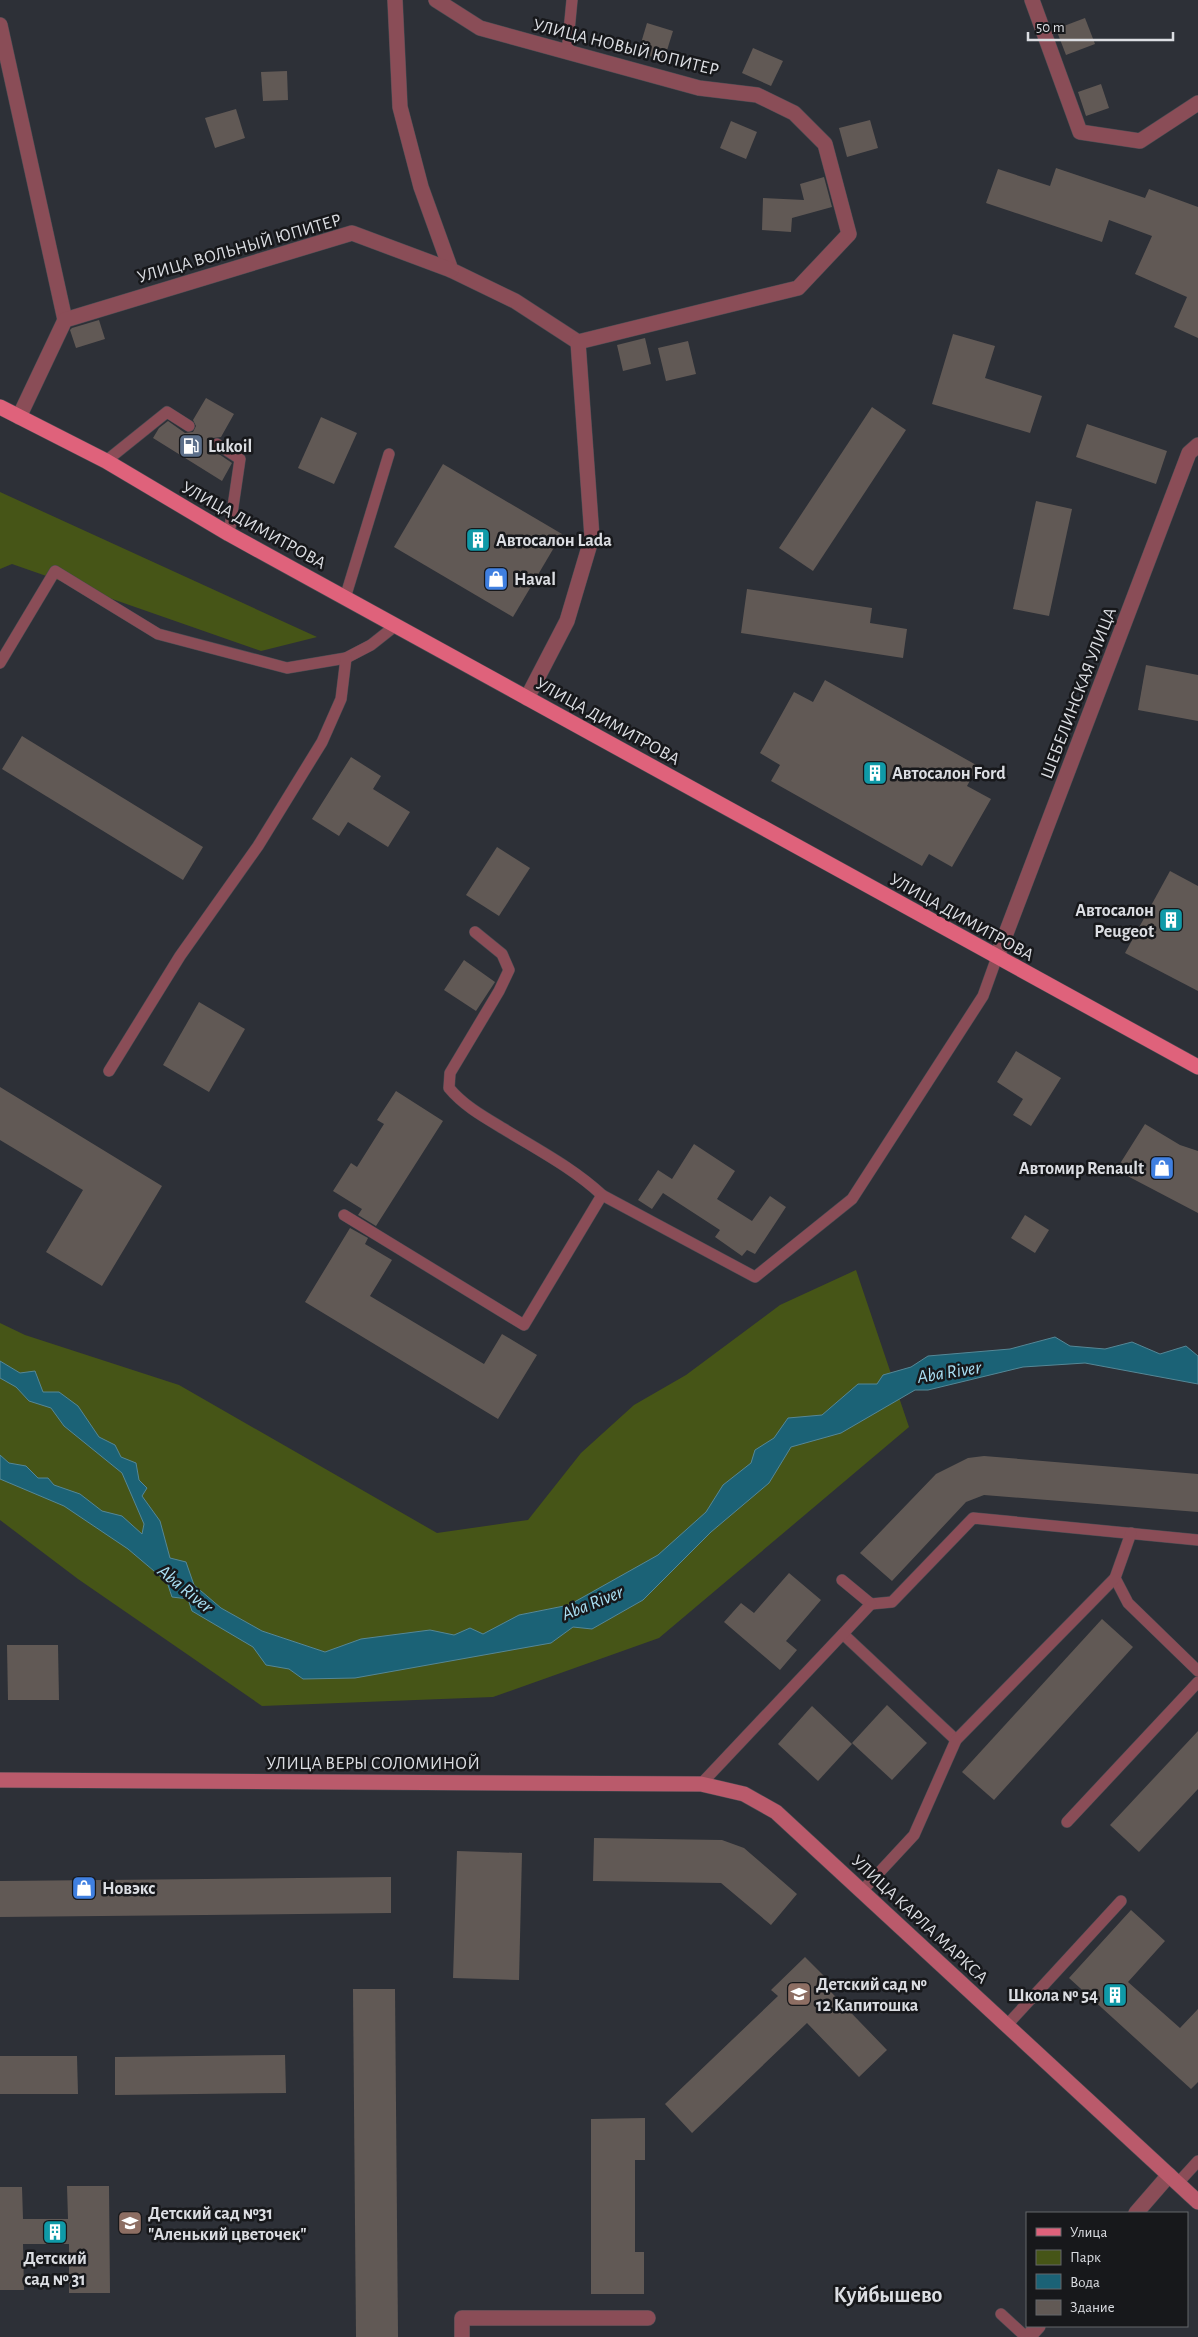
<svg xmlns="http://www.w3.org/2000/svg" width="1198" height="2337" viewBox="0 0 1198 2337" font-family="'Alegreya Sans',sans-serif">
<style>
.green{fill:#465517}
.water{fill:#1b6276;stroke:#558796}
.building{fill:#615955}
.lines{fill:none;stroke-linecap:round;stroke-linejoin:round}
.lane-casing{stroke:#494c52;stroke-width:12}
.street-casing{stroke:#494c52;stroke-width:16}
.secondary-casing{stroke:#494c52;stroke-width:16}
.primary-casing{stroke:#494c52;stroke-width:16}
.lane{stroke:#8a4d57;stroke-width:11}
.street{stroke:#8a4d57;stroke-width:15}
.secondary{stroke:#ba5a6b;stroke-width:15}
.primary{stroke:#df627b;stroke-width:15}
.labels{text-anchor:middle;stroke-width:5;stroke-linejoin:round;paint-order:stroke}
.street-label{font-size:18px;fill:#dbdde2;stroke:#17181b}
.poi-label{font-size:18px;font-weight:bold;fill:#dbdde2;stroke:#17181b;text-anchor:start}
.water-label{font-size:19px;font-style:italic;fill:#aae0f4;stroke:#17181b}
.district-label{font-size:22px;font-weight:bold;fill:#dbdde2;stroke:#17181b}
</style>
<rect width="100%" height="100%" fill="#2d3037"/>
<g class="green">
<path d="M 0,492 L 317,637 L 261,651 L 12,564 L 0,569 Z"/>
<path d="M 856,1270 L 909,1427 L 659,1638 L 493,1697 L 262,1706 L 78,1579 L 0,1520 L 0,1323 L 25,1335 L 179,1385 L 437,1533 L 528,1520 L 581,1453 L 634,1405 L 686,1375 L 780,1305 Z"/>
</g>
<path class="water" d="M 1055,1337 L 1070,1346 L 1105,1349 L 1132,1342 L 1160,1354 L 1186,1346 L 1198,1356 L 1198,1384 L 1085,1363 L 1023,1367 L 928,1390 L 915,1390 L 841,1433 L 791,1447 L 769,1483 L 711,1532 L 643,1600 L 592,1629 L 573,1627 L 551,1643 L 355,1678 L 303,1679 L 289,1669 L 266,1665 L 253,1647 L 192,1611 L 188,1599 L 172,1597 L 167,1582 L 128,1549 L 64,1506 L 0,1479 L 0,1455 L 9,1463 L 26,1466 L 38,1478 L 48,1478 L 54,1485 L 80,1494 L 102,1511 L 122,1516 L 142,1534 L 144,1524 L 122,1473 L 64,1426 L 51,1408 L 29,1401 L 16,1387 L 0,1378 L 0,1361 L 20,1373 L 35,1371 L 43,1392 L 59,1392 L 78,1406 L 99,1437 L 115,1445 L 121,1457 L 136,1463 L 139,1480 L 147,1488 L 142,1496 L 160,1521 L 170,1558 L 186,1562 L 194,1585 L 221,1608 L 262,1631 L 325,1652 L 361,1639 L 430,1630 L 454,1635 L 470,1628 L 483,1634 L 519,1615 L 569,1605 L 658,1555 L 706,1512 L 723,1485 L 751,1463 L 755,1450 L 774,1438 L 788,1418 L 822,1415 L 858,1384 L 877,1384 L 883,1375 L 911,1367 L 928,1356 L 1010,1349 Z"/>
<g class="building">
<path d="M 1085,18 L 1095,44 L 1066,55 L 1056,29 Z"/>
<path d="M 647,23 L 673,31 L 664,60 L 638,53 Z"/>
<path d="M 753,48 L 783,61 L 771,86 L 742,73 Z"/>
<path d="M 287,71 L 288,100 L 263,101 L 261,72 Z"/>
<path d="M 1101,84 L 1109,108 L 1086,116 L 1078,92 Z"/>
<path d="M 236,109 L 245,138 L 215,148 L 205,118 Z"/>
<path d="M 870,120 L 878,148 L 847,157 L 839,128 Z"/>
<path d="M 731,121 L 757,132 L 746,159 L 720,148 Z"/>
<path d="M 1056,168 L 1145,198 L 1149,189 L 1198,207 L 1198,338 L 1174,327 L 1187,297 L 1135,274 L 1152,236 L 1109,220 L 1102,242 L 986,203 L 998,169 L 1050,186 Z"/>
<path d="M 824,177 L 832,207 L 792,218 L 791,232 L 762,230 L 763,198 L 804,200 L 800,184 Z"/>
<path d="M 99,320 L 105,339 L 76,348 L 70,330 L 72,328 Z"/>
<path d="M 953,334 L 995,346 L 985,378 L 1042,396 L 1030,433 L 932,404 Z"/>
<path d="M 645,338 L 651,364 L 623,371 L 617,345 Z"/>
<path d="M 688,341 L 696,374 L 666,381 L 658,348 Z"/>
<path d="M 206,398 L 234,414 L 221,437 L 213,438 L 210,443 L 213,450 L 232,463 L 222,481 L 153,438 L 159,428 L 168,421 L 185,433 L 193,432 L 196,426 L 193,420 Z"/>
<path d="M 872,407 L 906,430 L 813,571 L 779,548 Z"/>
<path d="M 321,417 L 357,433 L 334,484 L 298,468 Z"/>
<path d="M 1087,424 L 1167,451 L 1156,484 L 1076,457 Z"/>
<path d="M 443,464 L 562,534 L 513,617 L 394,547 Z"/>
<path d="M 1036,501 L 1072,509 L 1049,616 L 1013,609 Z"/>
<path d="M 747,589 L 872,608 L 870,623 L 907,629 L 903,658 L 741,633 Z"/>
<path d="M 1146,665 L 1198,675 L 1198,721 L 1138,710 Z"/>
<path d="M 825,680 L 978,766 L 967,786 L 991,799 L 952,867 L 929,854 L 922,866 L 771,781 L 780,765 L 760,753 L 794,692 L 813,702 Z"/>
<path d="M 22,736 L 203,847 L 183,880 L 2,769 Z"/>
<path d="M 351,757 L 381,776 L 373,789 L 410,812 L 388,847 L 348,822 L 339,836 L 312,819 Z"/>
<path d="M 497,847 L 530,868 L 499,916 L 466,895 Z"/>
<path d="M 1170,871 L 1198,886 L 1198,991 L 1125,953 Z"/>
<path d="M 464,960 L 495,982 L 476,1011 L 444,990 Z"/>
<path d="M 199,1002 L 245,1029 L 209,1092 L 163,1065 Z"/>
<path d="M 1016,1051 L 1061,1078 L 1031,1126 L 1013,1115 L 1023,1099 L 997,1082 Z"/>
<path d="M 0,1087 L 162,1186 L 102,1286 L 46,1252 L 83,1190 L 0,1140 Z"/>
<path d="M 396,1091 L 443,1121 L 376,1226 L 358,1215 L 362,1209 L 333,1191 L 351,1163 L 357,1167 L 384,1124 L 377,1120 Z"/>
<path d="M 1145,1124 L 1180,1145 L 1198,1151 L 1198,1213 L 1116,1170 Z"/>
<path d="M 694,1144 L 735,1171 L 717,1199 L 752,1221 L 770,1196 L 786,1207 L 755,1254 L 747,1250 L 742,1256 L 715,1237 L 720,1230 L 663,1193 L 652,1209 L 638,1200 L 658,1170 L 672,1179 Z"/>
<path d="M 1025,1215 L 1049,1230 L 1035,1253 L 1011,1238 Z"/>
<path d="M 350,1228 L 368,1238 L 365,1244 L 392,1260 L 370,1296 L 484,1364 L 502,1334 L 537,1355 L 498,1419 L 305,1302 Z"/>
<path d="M 984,1456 L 1198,1474 L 1198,1512 L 984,1495 L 966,1502 L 892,1581 L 860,1553 L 936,1474 L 968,1458 Z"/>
<path d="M 789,1573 L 821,1600 L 786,1641 L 797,1650 L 780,1670 L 724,1622 L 741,1603 L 754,1613 Z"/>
<path d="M 1102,1619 L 1133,1647 L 994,1800 L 962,1772 Z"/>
<path d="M 7,1645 L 58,1645 L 59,1700 L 8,1700 Z"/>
<path d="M 887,1705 L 927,1743 L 892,1780 L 852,1743 Z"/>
<path d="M 812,1706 L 852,1744 L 818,1781 L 778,1744 Z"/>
<path d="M 1198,1731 L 1198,1789 L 1139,1852 L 1110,1825 Z"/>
<path d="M 594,1838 L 722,1840 L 744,1848 L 797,1894 L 771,1925 L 721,1883 L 593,1881 Z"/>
<path d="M 457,1851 L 522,1853 L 519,1980 L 453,1978 Z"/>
<path d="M 391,1877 L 391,1913 L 0,1917 L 0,1881 Z"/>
<path d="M 1131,1910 L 1165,1941 L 1128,1982 L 1180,2028 L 1198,2009 L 1198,2082 L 1191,2089 L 1069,1978 Z"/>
<path d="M 805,1957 L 835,1987 L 831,1992 L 887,2050 L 859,2077 L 807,2023 L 692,2133 L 665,2104 L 778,1996 L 771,1990 Z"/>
<path d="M 353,1989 L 395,1989 L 398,2337 L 356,2337 Z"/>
<path d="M 285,2055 L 286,2093 L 115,2095 L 115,2057 Z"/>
<path d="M 0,2056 L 77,2056 L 78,2094 L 0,2094 Z"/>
<path d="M 645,2118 L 645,2160 L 635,2160 L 635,2252 L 644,2252 L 644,2294 L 591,2294 L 591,2119 Z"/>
<path d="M 67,2186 L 109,2186 L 110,2293 L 69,2293 L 69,2244 L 23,2244 L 24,2290 L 0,2290 L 0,2187 L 22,2187 L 23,2219 L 68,2219 Z"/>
</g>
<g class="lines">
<defs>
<g id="lane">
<path d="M 567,52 L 572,0"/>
<path d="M 217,444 L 240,459 L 229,534"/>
<path d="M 106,461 L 167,412 L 189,426"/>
<path d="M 345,598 L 389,454"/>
<path d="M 0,663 L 55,571 L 158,634 L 287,668 L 346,658 L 371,645 L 395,626"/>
<path d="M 475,932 L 502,954 L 509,970 L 499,991 L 450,1073 L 449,1088 C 464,1106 484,1117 504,1129 C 538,1150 573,1168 602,1195"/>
<path d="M 109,1071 L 180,956 L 258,846 L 322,742 L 341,699 L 346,658"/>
<path d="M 344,1215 L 524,1325 L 602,1195 L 755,1277 L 852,1199 L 983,996 L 997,957"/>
<path d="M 1115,1578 L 1128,1603 L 1198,1671"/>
<path d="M 842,1580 L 871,1604 L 892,1602 L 973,1518 L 1198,1540"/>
<path d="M 843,1634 L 956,1740"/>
<path d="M 701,1784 L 871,1604"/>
<path d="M 1067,1822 L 1198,1682"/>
<path d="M 862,1891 L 914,1835 L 956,1740 L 1115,1578 L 1131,1533"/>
<path d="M 1007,2025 L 1121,1901"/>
<path d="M 1178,2183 L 1198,2161"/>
<path d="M 1001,2314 L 1026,2337"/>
</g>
<g id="street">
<path d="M 395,0 L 400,107 L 421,187 L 451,270 L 515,301 L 578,342"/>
<path d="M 436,0 L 480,28 L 699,88 L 757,95 L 794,113 L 825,144 L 849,234 L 798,288 L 578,342 L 592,537 L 567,621 L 527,698"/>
<path d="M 1032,0 L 1080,132 L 1140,141 L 1198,103"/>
<path d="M 0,25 L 65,320"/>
<path d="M 19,417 L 65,320 L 352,233 L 451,270"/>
<path d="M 997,957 L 1189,453 L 1198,445"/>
<path d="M 1136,2213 L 1169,2175"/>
<path d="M 462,2337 L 462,2318 L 648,2318"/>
<path d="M 1028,2337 L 1038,2326"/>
</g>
<path id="secondary" d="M 0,1780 L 701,1784 L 744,1794 L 776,1812 L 1198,2202"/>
<path id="primary" d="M 0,407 L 106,461 L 229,534 L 1198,1067"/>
</defs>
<use href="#lane" class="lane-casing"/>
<use href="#street" class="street-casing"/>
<use href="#secondary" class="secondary-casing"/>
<use href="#primary" class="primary-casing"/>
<use href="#lane" class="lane"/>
<use href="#street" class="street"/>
<use href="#secondary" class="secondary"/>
<use href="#primary" class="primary"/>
</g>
<defs>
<symbol id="fuel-square" viewBox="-11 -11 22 22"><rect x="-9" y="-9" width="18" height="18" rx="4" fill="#5c6f8a" stroke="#17181b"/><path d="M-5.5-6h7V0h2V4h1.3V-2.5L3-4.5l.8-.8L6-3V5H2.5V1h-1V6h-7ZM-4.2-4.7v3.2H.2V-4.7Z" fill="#fff"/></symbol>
<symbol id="building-square" viewBox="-11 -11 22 22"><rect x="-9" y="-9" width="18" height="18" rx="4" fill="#0f9aa8" stroke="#17181b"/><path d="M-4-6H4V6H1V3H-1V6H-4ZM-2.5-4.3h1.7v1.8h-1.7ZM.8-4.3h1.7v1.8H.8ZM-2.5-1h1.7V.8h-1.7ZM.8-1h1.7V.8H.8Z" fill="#fff"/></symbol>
<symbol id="shop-square" viewBox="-11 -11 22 22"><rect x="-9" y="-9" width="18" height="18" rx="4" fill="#3f7fe0" stroke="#17181b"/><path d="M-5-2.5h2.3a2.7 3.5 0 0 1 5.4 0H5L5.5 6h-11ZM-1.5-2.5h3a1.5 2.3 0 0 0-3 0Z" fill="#fff"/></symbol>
<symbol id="school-square" viewBox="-11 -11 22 22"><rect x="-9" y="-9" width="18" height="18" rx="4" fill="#8d6e63" stroke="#17181b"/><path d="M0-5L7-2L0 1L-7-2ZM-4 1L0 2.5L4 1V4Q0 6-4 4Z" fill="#fff"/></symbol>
</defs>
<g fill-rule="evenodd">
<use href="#fuel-square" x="177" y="432" width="28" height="28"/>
<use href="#building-square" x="464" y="526" width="28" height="28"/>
<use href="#shop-square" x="482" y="565" width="28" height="28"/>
<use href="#building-square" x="861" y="759" width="28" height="28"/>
<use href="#building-square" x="1157" y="906" width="28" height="28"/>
<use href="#shop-square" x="1148" y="1154" width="28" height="28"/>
<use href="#shop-square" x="70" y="1874" width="28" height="28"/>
<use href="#school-square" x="785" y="1980" width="28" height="28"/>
<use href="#building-square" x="1101" y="1981" width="28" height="28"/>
<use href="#school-square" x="116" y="2209" width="28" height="28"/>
<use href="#building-square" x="41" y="2218" width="28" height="28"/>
</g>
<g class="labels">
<g class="street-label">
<text transform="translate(626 47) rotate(14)" y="6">УЛИЦА НОВЫЙ ЮПИТЕР</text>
<text transform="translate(239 248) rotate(-16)" y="6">УЛИЦА ВОЛЬНЫЙ ЮПИТЕР</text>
<text transform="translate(254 525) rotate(29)" y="6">УЛИЦА ДИМИТРОВА</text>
<text transform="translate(1078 693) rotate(-69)" y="6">ШЕБЕЛИНСКАЯ УЛИЦА</text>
<text transform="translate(608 721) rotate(29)" y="6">УЛИЦА ДИМИТРОВА</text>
<text transform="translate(962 917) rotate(29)" y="6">УЛИЦА ДИМИТРОВА</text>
<text x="373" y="1769">УЛИЦА ВЕРЫ СОЛОМИНОЙ</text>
<text transform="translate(920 1919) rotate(43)" y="6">УЛИЦА КАРЛА МАРКСА</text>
</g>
<g class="poi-label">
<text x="208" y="452">Lukoil</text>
<text x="496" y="546">Автосалон Lada</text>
<text x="514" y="585">Haval</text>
<text x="892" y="779">Автосалон Ford</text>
<text x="1154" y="916" text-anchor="end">Автосалон<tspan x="1154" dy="21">Peugeot</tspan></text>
<text x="1144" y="1174" text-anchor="end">Автомир Renault</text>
<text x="102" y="1894">Новэкс</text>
<text x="816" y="1990">Детский сад №<tspan x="816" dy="21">12 Капитошка</tspan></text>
<text x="1098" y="2001" text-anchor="end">Школа № 54</text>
<text x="148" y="2219">Детский сад №31<tspan x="148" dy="21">"Аленький цветочек"</tspan></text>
<text x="55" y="2264" text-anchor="middle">Детский<tspan x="55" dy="21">сад № 31</tspan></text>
</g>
<g class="water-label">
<text transform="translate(949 1371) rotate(-9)" y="7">Aba River</text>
<text transform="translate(186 1588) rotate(39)" y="7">Aba River</text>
<text transform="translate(592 1602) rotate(-22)" y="7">Aba River</text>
</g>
<g class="district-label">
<text x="888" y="2302">Куйбышево</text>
</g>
</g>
<rect x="1026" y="2212" width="162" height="115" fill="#17181b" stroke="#65676b"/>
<rect x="1036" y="2228" width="25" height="8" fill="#df627b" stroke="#65676b"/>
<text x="1070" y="2237" font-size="15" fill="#dbdde2">Улица</text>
<rect x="1036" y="2250" width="25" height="15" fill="#465517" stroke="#65676b"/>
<text x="1070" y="2262" font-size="15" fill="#dbdde2">Парк</text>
<rect x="1036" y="2274" width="25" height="15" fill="#1b6276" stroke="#65676b"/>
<text x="1070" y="2287" font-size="15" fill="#dbdde2">Вода</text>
<rect x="1036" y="2300" width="25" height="15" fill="#615955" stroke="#65676b"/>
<text x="1070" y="2312" font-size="15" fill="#dbdde2">Здание</text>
<path d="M1028 32v8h145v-8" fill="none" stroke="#dbdde2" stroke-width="2.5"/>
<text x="1036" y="32" font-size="15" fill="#dbdde2" stroke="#17181b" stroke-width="4" paint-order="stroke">50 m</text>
</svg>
